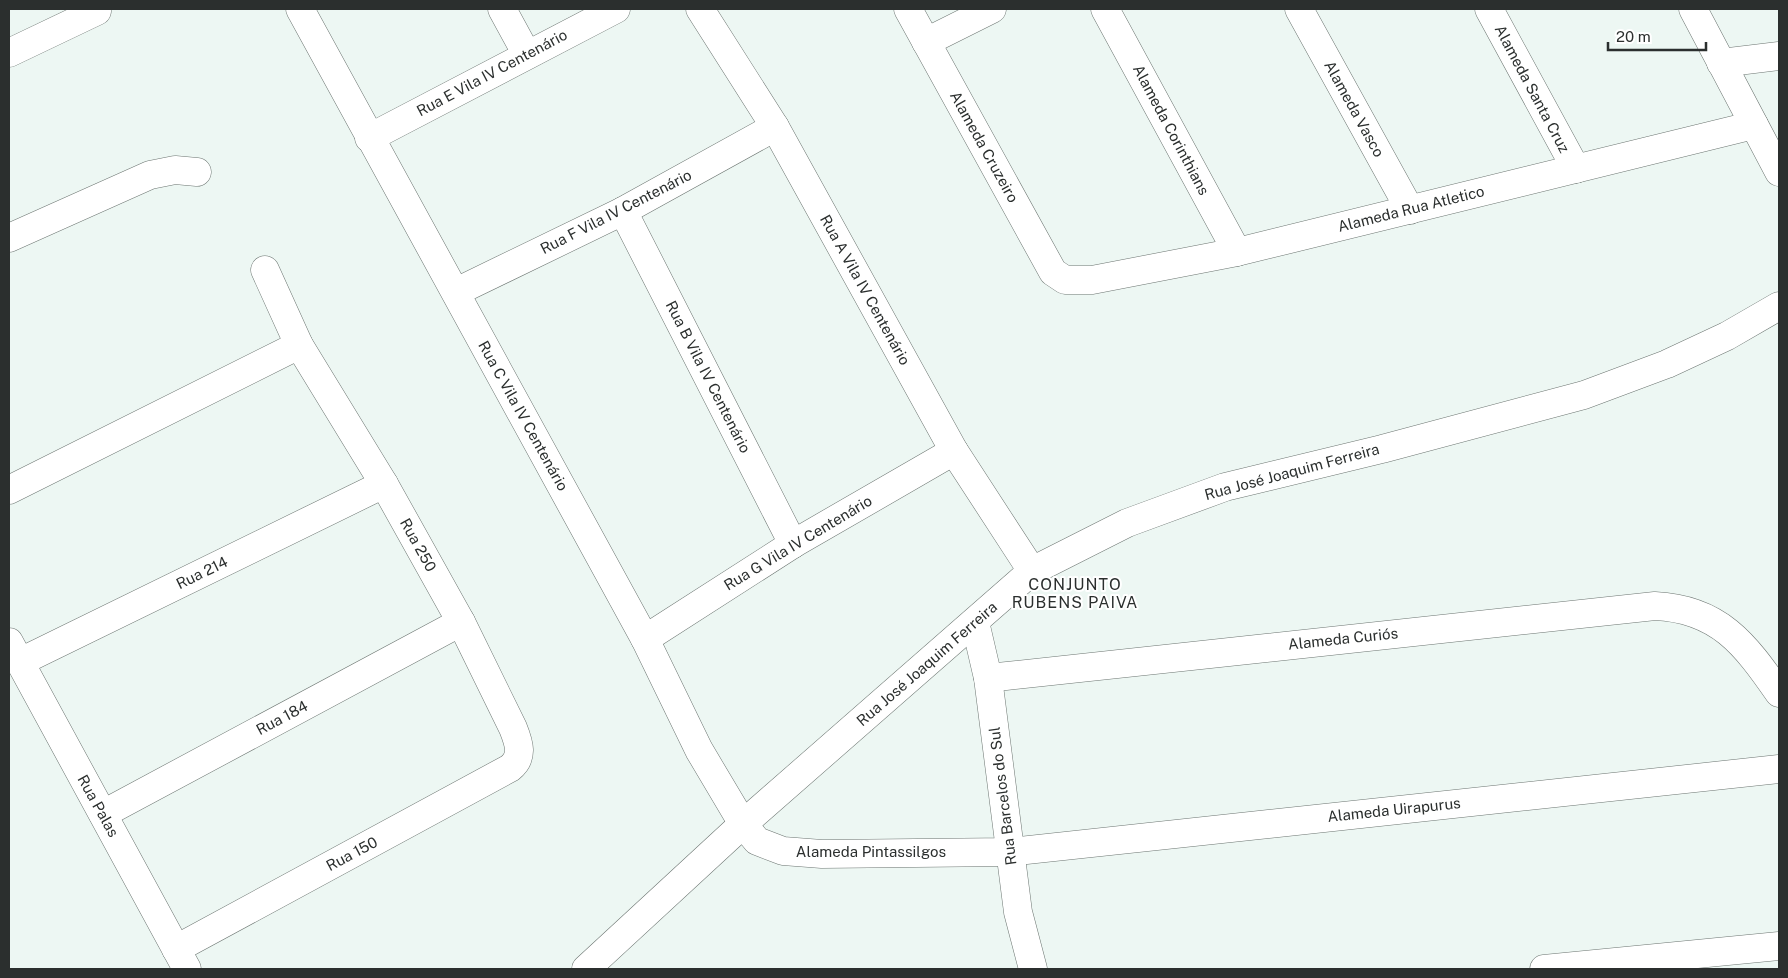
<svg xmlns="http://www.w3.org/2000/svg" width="1788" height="978" viewBox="0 0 1788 978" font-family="'Public Sans',sans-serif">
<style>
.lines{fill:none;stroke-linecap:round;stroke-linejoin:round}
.minor-casing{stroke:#6c7571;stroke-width:29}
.minor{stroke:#fff;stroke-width:28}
.labels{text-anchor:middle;stroke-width:4;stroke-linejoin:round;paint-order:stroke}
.street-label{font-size:15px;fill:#2b2f2e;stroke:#fff}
.neighbourhood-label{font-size:16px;letter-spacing:1px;fill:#2b2f2e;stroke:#fff}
</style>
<rect width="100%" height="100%" fill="#edf7f3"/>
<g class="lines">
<defs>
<g id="minor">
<path d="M 300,9 L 645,639 L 699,750 L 743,824 L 757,841 L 783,851 L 822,854 L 1009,852 L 1779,769"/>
<path d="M 502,9 L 527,55"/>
<path d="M 700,9 L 775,127 L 954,451 L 1032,571"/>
<path d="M 908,9 L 1053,272 L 1065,280 L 1092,280 L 1237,252 L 1754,125"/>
<path d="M 1105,9 L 1237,252"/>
<path d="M 1299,9 L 1410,210"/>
<path d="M 1489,9 L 1576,169"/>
<path d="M 1693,9 L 1779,172"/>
<path d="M 926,42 L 992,9"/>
<path d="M 9,53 L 97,11"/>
<path d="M 1721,63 L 1779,56"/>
<path d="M 369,138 L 616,9"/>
<path d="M 623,211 L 793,544"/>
<path d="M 9,238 L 150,175 L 175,170 L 197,172"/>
<path d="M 456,292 L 623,211 L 775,127"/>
<path d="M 9,490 L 299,345"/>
<path d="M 975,622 L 988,678 L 1018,912 L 1033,969"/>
<path d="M 645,639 L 793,544 L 954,451"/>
<path d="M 9,642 L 187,969"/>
<path d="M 20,662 L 384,484"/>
<path d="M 988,678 L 1655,606 C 1719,609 1745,644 1779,693"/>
<path d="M 103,814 L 461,622"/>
<path d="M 176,949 L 510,768 C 524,757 519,743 513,728 L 461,622 L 384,484 L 299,345 L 265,270"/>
<path d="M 586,969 L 743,824 L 1032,571 L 1127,523 L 1225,487 L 1382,449 L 1584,395 L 1667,364 L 1727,336 L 1779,306"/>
<path d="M 1544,969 L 1779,946"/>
</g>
</defs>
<use href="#minor" class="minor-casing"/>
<use href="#minor" class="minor"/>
</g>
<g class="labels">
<g class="street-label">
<text transform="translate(492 73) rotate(-28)" y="5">Rua E Vila IV Centenário</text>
<text transform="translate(1532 89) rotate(62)" y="5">Alameda Santa Cruz</text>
<text transform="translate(1354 109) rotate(61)" y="5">Alameda Vasco</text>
<text transform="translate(1171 130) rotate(62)" y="5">Alameda Corinthians</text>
<text transform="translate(984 147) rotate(61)" y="5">Alameda Cruzeiro</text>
<text transform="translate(1411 209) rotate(-14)" y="5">Alameda Rua Atletico</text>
<text transform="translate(616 212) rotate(-27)" y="5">Rua F Vila IV Centenário</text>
<text transform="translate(865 290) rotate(61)" y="5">Rua A Vila IV Centenário</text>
<text transform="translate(708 377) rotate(63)" y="5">Rua B Vila IV Centenário</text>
<text transform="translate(523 416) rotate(61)" y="5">Rua C Vila IV Centenário</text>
<text transform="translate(1292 472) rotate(-15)" y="5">Rua José Joaquim Ferreira</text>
<text transform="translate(798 543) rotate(-31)" y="5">Rua G Vila IV Centenário</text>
<text transform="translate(418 545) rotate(61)" y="5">Rua 250</text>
<text transform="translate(202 573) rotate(-26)" y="5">Rua 214</text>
<text transform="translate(1343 639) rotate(-6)" y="5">Alameda Curiós</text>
<text transform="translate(927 664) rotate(-41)" y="5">Rua José Joaquim Ferreira</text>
<text transform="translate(282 718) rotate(-28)" y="5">Rua 184</text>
<text transform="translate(1003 796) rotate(-97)" y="5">Rua Barcelos do Sul</text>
<text transform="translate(98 806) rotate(61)" y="5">Rua Palas</text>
<text transform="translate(1394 810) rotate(-6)" y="5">Alameda Uirapurus</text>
<text x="871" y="857">Alameda Pintassilgos</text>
<text transform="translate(352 854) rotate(-28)" y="5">Rua 150</text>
</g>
<g class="neighbourhood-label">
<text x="1075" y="590">CONJUNTO<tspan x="1075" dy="18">RUBENS PAIVA</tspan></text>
</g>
</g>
<rect width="1788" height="978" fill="none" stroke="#2b2f2e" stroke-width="20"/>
<path d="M1608 42v8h98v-8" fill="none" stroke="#2b2f2e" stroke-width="2.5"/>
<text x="1616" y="42" font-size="15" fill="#2b2f2e" stroke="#ffffff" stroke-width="4" paint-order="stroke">20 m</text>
</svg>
